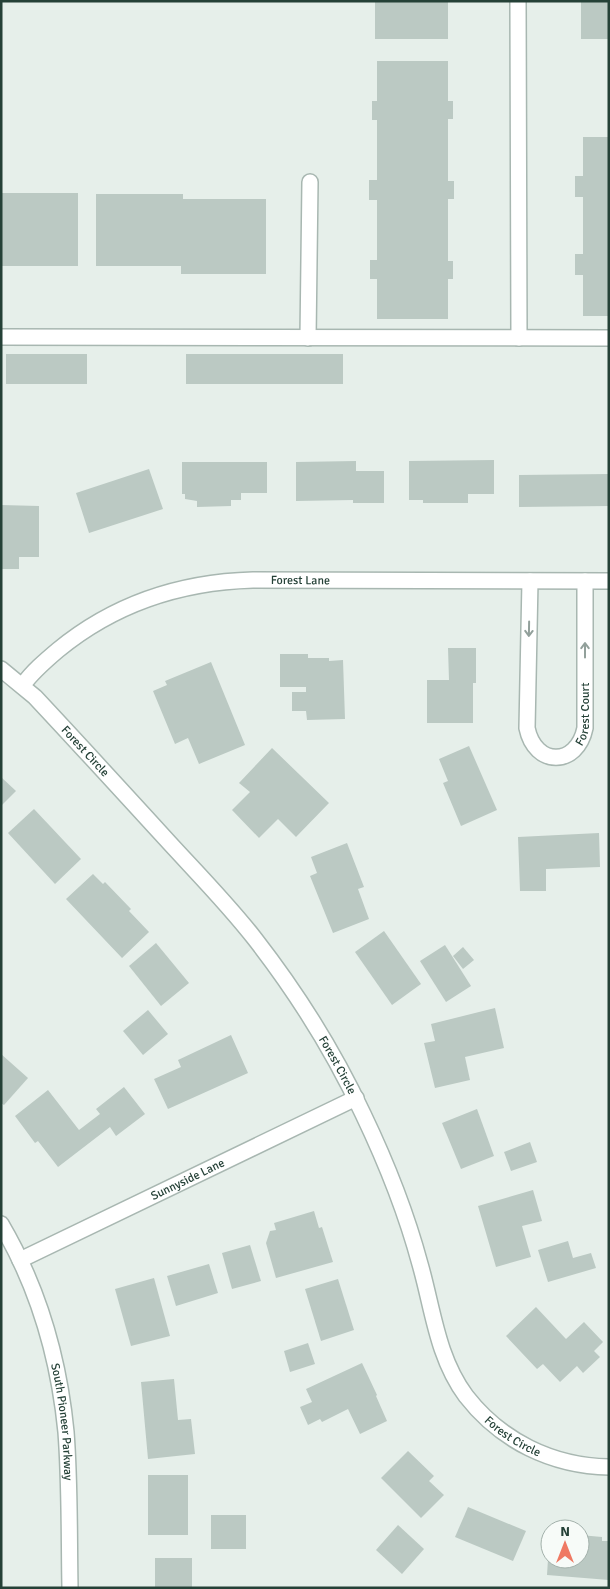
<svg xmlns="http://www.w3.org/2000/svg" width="610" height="1589" viewBox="0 0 610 1589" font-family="Signika,sans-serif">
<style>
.building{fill:#bbc9c3}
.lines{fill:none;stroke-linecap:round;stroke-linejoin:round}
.minor-casing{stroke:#a8b7b1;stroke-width:18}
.minor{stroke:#fff;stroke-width:15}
.oneway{stroke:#92a09b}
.labels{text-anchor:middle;stroke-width:4;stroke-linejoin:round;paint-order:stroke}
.street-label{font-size:12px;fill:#254137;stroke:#f7fbf8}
</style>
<rect width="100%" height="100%" fill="#e6efea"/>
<g class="building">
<rect x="375" y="1" width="73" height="38"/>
<rect x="581" y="1" width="28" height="38"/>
<path d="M 377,61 L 448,61 L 448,101 L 453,101 L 453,119 L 448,119 L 448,181 L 454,181 L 454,199 L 448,199 L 448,261 L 453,261 L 453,279 L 448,279 L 448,319 L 377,319 L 377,279 L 370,279 L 370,260 L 377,260 L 377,200 L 369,200 L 369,180 L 377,180 L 377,120 L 372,120 L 372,101 L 377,101 Z"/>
<path d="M 583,137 L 609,137 L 609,316 L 583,316 L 583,275 L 575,275 L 575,254 L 583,254 L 583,197 L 575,197 L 575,176 L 583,176 Z"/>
<rect x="1" y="193" width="77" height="73"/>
<path d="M 96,194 L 183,194 L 183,199 L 266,199 L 266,274 L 181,274 L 181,266 L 96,266 Z"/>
<rect x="6" y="354" width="81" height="30"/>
<rect x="186" y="354" width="157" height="30"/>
<path d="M 494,460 L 494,494 L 468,494 L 468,503 L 423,503 L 423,500 L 409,500 L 409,461 Z"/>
<path d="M 356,461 L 356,471 L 384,471 L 384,503 L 353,503 L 353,500 L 296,501 L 296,462 Z"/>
<path d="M 182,462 L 267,462 L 267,493 L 241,493 L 241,500 L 231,500 L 231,506 L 197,507 L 197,501 L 185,499 L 185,494 L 182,494 Z"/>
<path d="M 149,469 L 163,509 L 89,533 L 76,493 Z"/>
<path d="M 609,474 L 609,506 L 519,507 L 519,475 Z"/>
<path d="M 1,505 L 39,506 L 39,557 L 19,557 L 19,569 L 1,569 Z"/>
<path d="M 448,648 L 476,648 L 476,683 L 473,683 L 473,723 L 427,723 L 427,680 L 449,680 Z"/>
<path d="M 280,654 L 308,654 L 308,658 L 329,658 L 329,661 L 343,660 L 345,719 L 307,720 L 306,711 L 292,711 L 292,692 L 306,692 L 306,687 L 280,687 Z"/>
<path d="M 211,662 L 245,745 L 199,764 L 188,738 L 175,744 L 153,691 L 167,685 L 165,681 Z"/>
<path d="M 469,746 L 497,810 L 461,826 L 443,783 L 448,781 L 439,759 Z"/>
<path d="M 272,748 L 329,803 L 296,837 L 278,819 L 259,838 L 232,810 L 250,792 L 239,783 Z"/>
<path d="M 1,777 L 16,791 L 1,806 Z"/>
<path d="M 34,809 L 81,859 L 55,884 L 8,833 Z"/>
<path d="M 599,833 L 600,867 L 546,869 L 546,891 L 520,891 L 518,837 Z"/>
<path d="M 347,843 L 364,887 L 358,889 L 369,919 L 333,933 L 310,876 L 317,873 L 311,857 Z"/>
<path d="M 93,874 L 103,884 L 105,882 L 131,909 L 129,911 L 149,932 L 122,958 L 66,899 Z"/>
<path d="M 384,931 L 421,984 L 392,1005 L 355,952 Z"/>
<path d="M 156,943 L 189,983 L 161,1006 L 129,966 Z"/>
<path d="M 445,945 L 471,986 L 446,1002 L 420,961 Z"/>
<path d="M 463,947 L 474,960 L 463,969 L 453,956 Z"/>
<path d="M 495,1008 L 504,1048 L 465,1057 L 470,1080 L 435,1088 L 424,1043 L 435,1041 L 431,1024 Z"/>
<path d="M 148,1010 L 168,1034 L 143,1055 L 123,1031 Z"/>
<path d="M 231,1035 L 248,1073 L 168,1109 L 154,1079 L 181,1067 L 178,1060 Z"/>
<path d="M 1,1054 L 28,1078 L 4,1105 L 1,1103 Z"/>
<path d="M 124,1087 L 145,1114 L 116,1136 L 110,1127 L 58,1167 L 38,1141 L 35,1143 L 15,1116 L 48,1090 L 79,1130 L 100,1114 L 96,1109 Z"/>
<path d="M 477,1109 L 494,1156 L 461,1169 L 442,1123 Z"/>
<path d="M 530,1142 L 537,1162 L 511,1171 L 504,1152 Z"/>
<path d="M 533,1190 L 542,1221 L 522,1226 L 531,1257 L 496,1267 L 478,1206 Z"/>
<path d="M 314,1211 L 319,1228 L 322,1227 L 333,1262 L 276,1278 L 266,1243 L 270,1231 L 276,1230 L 274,1223 Z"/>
<path d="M 568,1241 L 573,1258 L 591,1253 L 596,1268 L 548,1282 L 538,1250 Z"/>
<path d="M 250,1245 L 261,1281 L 232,1289 L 222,1253 Z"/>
<path d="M 209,1264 L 218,1293 L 176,1306 L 167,1276 Z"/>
<path d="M 154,1278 L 170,1336 L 131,1346 L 115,1289 Z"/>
<path d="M 338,1279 L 354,1330 L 321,1341 L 305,1289 Z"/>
<path d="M 536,1307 L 566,1339 L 584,1322 L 603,1342 L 594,1351 L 600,1357 L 583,1373 L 577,1366 L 560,1382 L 543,1364 L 537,1369 L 506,1336 Z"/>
<path d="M 308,1343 L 315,1364 L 290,1372 L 284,1351 Z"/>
<path d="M 362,1363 L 377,1395 L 376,1396 L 387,1421 L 360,1434 L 348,1409 L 322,1422 L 320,1419 L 308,1425 L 300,1407 L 312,1402 L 306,1389 Z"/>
<path d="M 174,1379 L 178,1420 L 191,1419 L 195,1454 L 148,1459 L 141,1382 Z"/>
<path d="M 408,1451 L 434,1476 L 429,1481 L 444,1495 L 421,1518 L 381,1478 Z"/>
<rect x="148" y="1475" width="40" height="60"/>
<path d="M 468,1507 L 526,1531 L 513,1561 L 455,1537 Z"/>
<rect x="211" y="1515" width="35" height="34"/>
<path d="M 398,1525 L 424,1549 L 402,1574 L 376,1550 Z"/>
<path d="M 580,1535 L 602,1537 L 602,1541 L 609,1541 L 609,1580 L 547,1575 L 548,1559 L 580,1559 Z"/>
<rect x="155" y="1558" width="37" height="30"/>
</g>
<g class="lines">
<defs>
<g id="minor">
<path d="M 518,1 L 519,338"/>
<path d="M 1,337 L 609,338"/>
<path d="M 308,338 L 310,182"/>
<path id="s1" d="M 530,581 L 527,728 C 535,767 577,767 585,728 L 585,581"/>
<path id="s2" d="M 1,669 L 35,697 C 79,744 122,791 165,838 C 195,871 227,903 255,939 C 297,993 334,1052 363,1114 C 386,1162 406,1212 420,1264 C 433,1309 437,1357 466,1396 C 501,1441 552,1466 609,1467"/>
<path id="s3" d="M 23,685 C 32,672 45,661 58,650 C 114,604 181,582 253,580 L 609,581"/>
<path id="s4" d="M 1,1224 C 38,1287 59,1360 66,1432 C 70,1484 69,1536 70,1588"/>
<path id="s5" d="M 20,1260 L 356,1098"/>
</g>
</defs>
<use href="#minor" class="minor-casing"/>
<use href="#minor" class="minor"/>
</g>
<defs><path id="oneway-shaft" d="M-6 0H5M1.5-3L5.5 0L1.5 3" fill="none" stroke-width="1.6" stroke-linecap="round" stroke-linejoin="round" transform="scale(1.25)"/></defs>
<g class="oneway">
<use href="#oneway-shaft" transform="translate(529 629) rotate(91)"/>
<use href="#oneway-shaft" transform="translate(585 650) rotate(-90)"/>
</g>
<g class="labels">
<g class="street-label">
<text dy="4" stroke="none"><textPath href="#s3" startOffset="308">Forest Lane</textPath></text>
<text dy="4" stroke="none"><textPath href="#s1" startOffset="250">Forest Court</textPath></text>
<text dy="4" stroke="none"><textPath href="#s2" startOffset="118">Forest Circle</textPath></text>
<text dy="4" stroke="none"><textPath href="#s2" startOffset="522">Forest Circle</textPath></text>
<text dy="4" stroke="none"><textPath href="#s5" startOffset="186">Sunnyside Lane</textPath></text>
<text dy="4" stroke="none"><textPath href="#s4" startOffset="209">South Pioneer Parkway</textPath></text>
<text dy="4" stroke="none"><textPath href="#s2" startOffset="941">Forest Circle</textPath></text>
</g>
</g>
<rect width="610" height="1589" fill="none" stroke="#254137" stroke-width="5"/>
<g transform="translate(565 1544)"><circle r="24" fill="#f7fbf8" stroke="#a3b1ab"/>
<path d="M0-4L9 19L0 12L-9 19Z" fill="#ef7963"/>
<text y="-8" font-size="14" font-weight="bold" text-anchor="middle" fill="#254137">N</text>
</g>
</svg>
